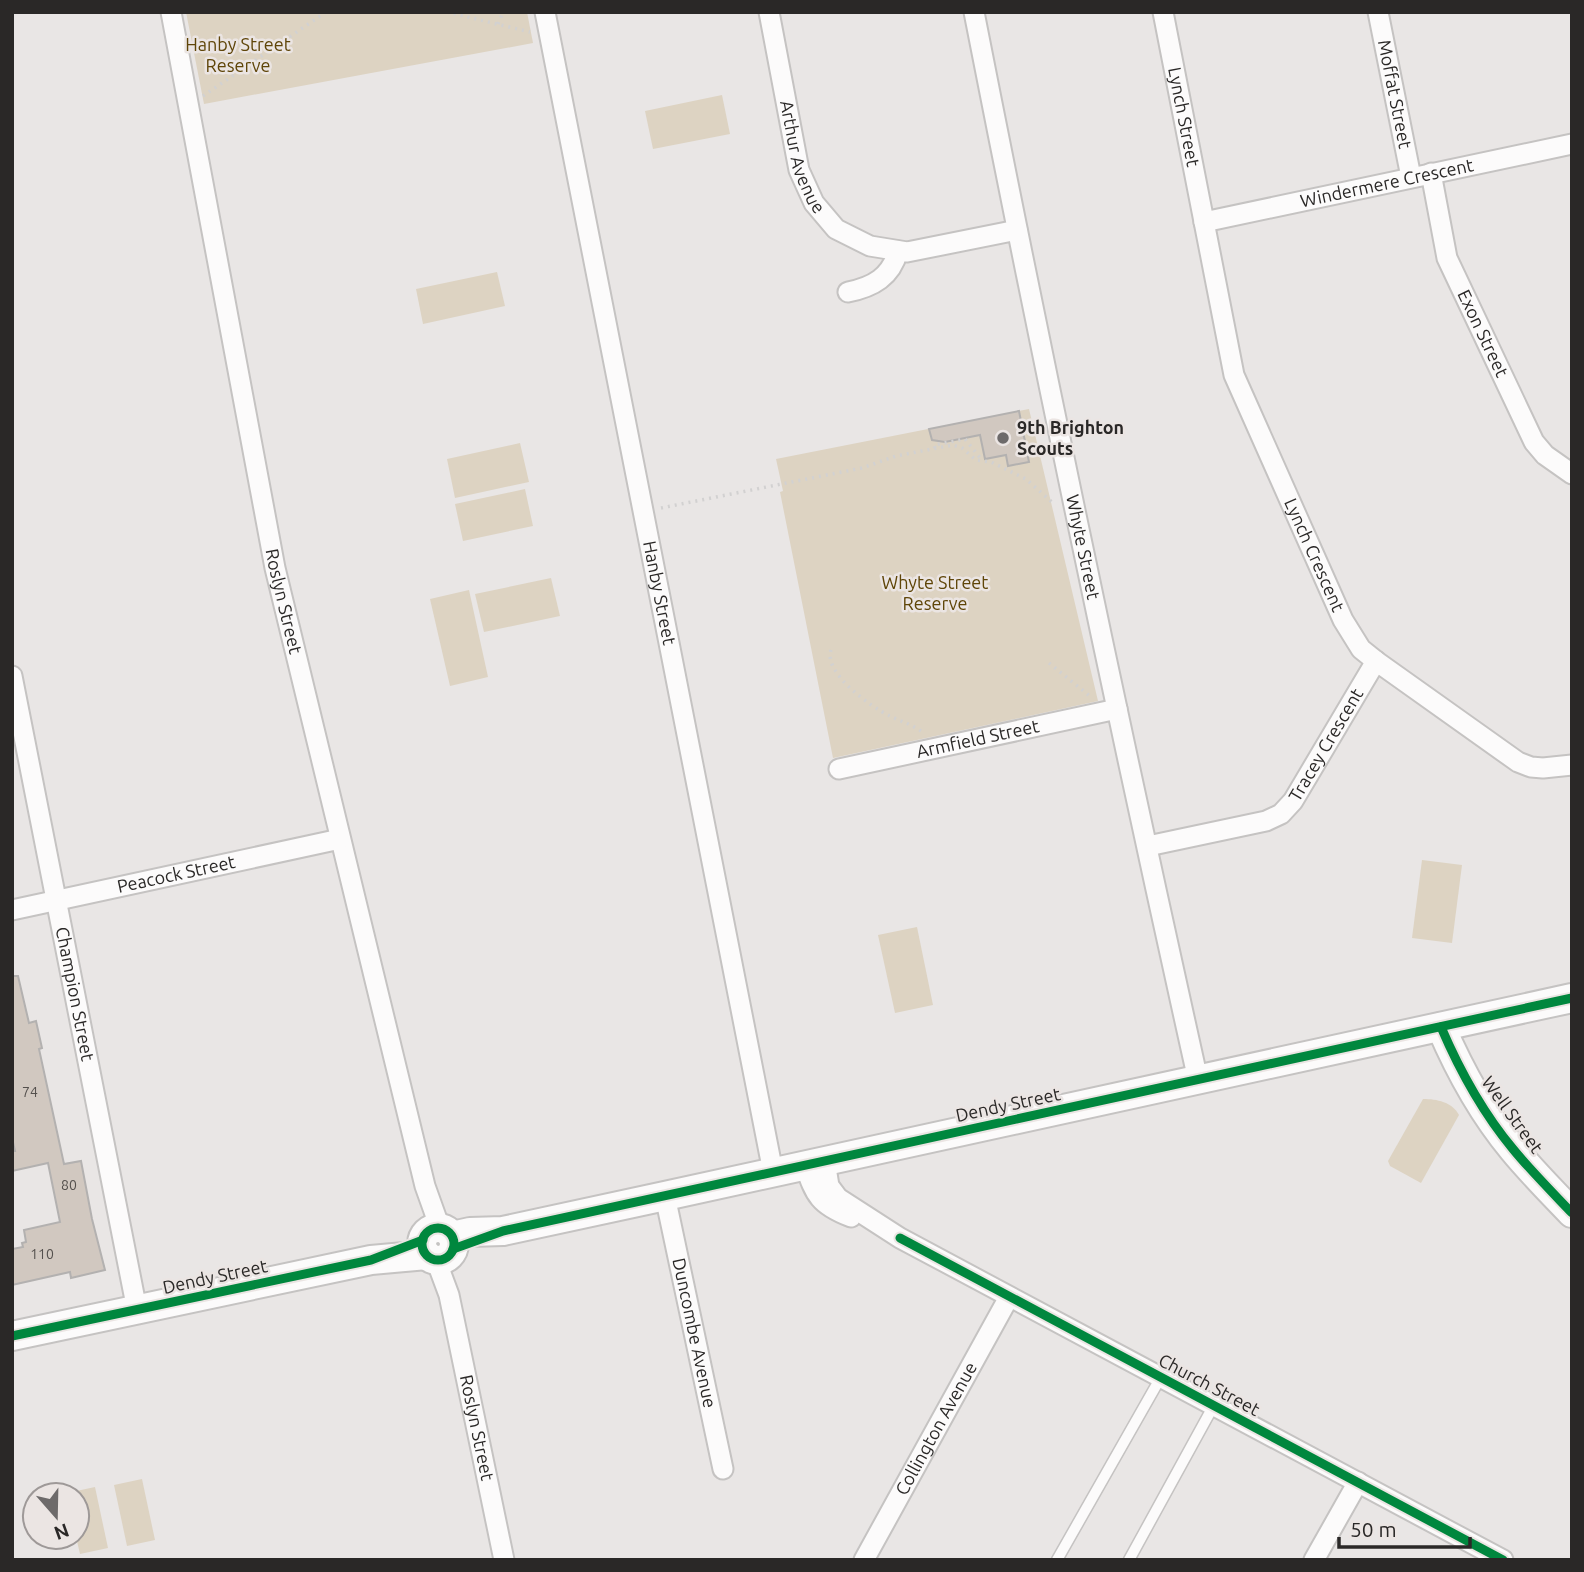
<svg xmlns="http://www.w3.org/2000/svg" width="1584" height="1572" viewBox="0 0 1584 1572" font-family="Ubuntu,sans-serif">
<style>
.green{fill:#ddd3c2}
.building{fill:#d1c8c0;stroke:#b3b1b0;stroke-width:2}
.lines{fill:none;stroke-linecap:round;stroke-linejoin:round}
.lane-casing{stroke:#c5c3c2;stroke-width:13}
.street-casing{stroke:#c5c3c2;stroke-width:23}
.secondary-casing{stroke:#c5c3c2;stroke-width:32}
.path{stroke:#d2d1d1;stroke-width:3.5;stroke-dasharray:2 5;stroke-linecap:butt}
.lane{stroke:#fcfbfb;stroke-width:10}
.street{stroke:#fcfbfb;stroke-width:19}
.secondary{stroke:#fcfbfb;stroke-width:28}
.cycleway-casing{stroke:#ebe5e3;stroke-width:13}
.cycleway{stroke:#00873e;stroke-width:9}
.poi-dot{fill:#6d6a6a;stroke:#ebe5e3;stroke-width:2.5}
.labels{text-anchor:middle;stroke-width:5;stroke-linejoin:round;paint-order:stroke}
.number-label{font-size:14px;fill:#54504d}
.park-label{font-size:18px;fill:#5f4508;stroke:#ebe5e3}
.street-label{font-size:18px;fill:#2a2827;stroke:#ebe5e3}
.poi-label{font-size:18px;font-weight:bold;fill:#2a2827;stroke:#ebe5e3;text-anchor:start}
</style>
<rect width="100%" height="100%" fill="#e9e6e5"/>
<g class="green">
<path d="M 186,12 L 527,12 L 533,43 L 204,104 Z"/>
<path d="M 722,95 L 730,134 L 653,149 L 645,111 Z"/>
<path d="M 497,272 L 505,306 L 423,324 L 416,289 Z"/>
<path d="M 1029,409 L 1098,701 L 833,758 L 780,492 L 783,491 L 776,459 Z"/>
<path d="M 520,443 L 529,482 L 455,498 L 447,459 Z"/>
<path d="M 525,489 L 533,526 L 463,541 L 455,504 Z"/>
<path d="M 551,578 L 560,616 L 484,632 L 475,594 Z"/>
<path d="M 469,590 L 488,677 L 450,686 L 430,599 Z"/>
<path d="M 1422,860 L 1462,865 L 1452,943 L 1412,938 Z"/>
<path d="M 917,927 L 933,1005 L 895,1013 L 878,935 Z"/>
<path d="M 1423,1099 C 1437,1099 1452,1102 1459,1115 L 1421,1183 L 1390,1166 L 1388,1161 Z"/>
<path d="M 142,1479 L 155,1540 L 127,1546 L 114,1485 Z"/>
<path d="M 95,1487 L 108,1548 L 80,1554 L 76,1537 L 77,1495 L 67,1495 L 67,1493 Z"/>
</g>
<g class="building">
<path d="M 1019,411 L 1029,462 L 1008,466 L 1006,455 L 985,459 L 980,435 L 945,442 L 932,440 L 929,429 Z"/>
<path d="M 12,976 L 18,976 L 29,1023 L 36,1021 L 42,1048 L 39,1049 L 64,1164 L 81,1161 L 92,1219 L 105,1270 L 71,1278 L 70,1272 L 12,1285 L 12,1249 L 23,1247 L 22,1243 L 26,1242 L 24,1230 L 60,1222 L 48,1163 L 12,1171 L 12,1151 L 15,1151 L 12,1138 Z"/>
</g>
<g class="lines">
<defs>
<g id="lane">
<path d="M 1057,1560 L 1161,1377"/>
<path d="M 1129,1560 L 1214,1405"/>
</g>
<g id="street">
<path id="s1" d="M 171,12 L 275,568 L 425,1186 L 440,1228"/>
<path id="s2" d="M 545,12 L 773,1172"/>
<path id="s3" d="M 769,12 L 799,170 L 814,203 L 836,229 L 870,246 L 907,252 L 1017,230"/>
<path id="s4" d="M 974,12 C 1044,369 1119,725 1198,1080"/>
<path id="s5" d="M 1163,12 L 1234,375 L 1343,620 L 1361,649 L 1376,661 L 1518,762 L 1531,767 L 1543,768 L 1572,765"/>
<path id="s6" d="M 1378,12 L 1411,177"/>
<path id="s7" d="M 1431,173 L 1447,258 L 1534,442 L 1545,455 L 1572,474"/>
<path id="s8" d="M 1204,222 L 1572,144"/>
<path d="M 848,292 C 873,287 891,277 898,251"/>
<path id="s9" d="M 12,676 L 137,1310"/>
<path id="s10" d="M 839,769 L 1117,709"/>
<path id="s11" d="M 1148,846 L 1266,821 L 1281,814 L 1293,801 L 1376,661"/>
<path id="s12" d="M 12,910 L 340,839"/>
<path d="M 825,1161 L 829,1186 L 838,1198 L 900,1238 L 1503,1560"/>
<path d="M 805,1165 C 815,1196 820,1205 851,1217"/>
<path id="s13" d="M 665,1196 L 723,1469"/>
<path id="s14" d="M 436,1260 L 449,1295 L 504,1560"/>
<path id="s15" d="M 864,1560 L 1009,1297"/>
<path d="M 1314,1560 L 1358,1482"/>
</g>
<g id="secondary">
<path d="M 1441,1027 C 1459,1069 1483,1113 1513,1149 C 1531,1171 1552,1192 1572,1213"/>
<circle cx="438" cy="1244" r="16"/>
<path d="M 452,1236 L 470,1232 L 503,1231 L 665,1196 L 1572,998"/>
<path d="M 12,1336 L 371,1260 L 427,1255"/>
</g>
</defs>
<use href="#lane" class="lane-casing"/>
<use href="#street" class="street-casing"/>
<use href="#secondary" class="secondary-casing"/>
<g class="path">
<path d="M 447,12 L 530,32"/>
<path d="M 498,24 L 503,12"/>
<path d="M 203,96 L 326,12"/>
<path d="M 935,448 L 934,445 L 965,439 L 981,459"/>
<path d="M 661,508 L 862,468 L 896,456 L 953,445 L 962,448 L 976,460 L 991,462 L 1026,479 L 1054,504"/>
<path d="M 831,650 C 823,673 871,707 890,716 C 902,722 914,725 925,734"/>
<path d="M 1049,663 L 1091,697"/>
</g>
<use href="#lane" class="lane"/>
<use href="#street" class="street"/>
<use href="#secondary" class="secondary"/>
<defs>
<g id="cycleway">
<path d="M 1441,1027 C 1459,1069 1483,1113 1513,1149 C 1531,1171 1552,1192 1572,1213"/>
<circle cx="438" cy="1244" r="16"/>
<path d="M 900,1238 L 1503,1560"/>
<path d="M 453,1249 L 503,1231 L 1572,998"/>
<path d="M 12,1336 L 371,1260 L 423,1240"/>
</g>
</defs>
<use href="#cycleway" class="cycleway-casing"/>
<use href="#cycleway" class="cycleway"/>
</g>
<circle class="poi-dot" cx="1003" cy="438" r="7"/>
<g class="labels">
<g class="number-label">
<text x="30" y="1097">74</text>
<text x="69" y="1190">80</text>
<text x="42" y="1259">110</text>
</g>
<g class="park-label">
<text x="238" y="51">Hanby Street<tspan x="238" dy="21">Reserve</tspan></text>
<text x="935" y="589">Whyte Street<tspan x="935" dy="21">Reserve</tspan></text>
</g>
<g class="street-label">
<text dy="6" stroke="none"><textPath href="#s6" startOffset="84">Moffat Street</textPath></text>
<text dy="6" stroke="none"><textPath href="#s5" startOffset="107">Lynch Street</textPath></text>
<text dy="6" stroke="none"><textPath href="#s3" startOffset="149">Arthur Avenue</textPath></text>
<text dy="6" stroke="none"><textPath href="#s8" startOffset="187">Windermere Crescent</textPath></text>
<text dy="6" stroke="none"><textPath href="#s7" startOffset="170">Exon Street</textPath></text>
<text dy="6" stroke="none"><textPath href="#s4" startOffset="546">Whyte Street</textPath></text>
<text dy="6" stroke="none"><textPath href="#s5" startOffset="567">Lynch Crescent</textPath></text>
<text dy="6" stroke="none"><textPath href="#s2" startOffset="592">Hanby Street</textPath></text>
<text dy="6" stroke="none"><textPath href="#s1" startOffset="600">Roslyn Street</textPath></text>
<text dy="6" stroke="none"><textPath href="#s10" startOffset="142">Armfield Street</textPath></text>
<text dy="6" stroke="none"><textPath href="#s11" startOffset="220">Tracey Crescent</textPath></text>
<text dy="6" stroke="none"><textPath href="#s12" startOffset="168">Peacock Street</textPath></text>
<text dy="6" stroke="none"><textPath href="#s9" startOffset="324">Champion Street</textPath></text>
<text transform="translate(1008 1105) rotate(-12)" y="6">Dendy Street</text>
<text transform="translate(1512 1115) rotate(54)" y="6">Well Street</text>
<text transform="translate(215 1277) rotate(-12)" y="6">Dendy Street</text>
<text dy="6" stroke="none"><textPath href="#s13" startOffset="140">Duncombe Avenue</textPath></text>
<text transform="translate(1209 1385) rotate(28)" y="6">Church Street</text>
<text dy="6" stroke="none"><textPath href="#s14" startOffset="173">Roslyn Street</textPath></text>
<text dy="6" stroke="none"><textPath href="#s15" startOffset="150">Collington Avenue</textPath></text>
</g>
<g class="poi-label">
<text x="1017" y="434">9th Brighton<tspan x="1017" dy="21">Scouts</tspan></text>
</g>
</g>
<rect width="1584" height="1572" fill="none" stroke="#2a2827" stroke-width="28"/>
<g transform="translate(56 1516) rotate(160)"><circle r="33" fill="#ebe5e3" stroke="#9e9998" stroke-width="2"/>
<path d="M0-5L12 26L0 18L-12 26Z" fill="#6d6a6a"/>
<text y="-10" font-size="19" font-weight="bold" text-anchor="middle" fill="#2a2827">N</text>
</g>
<path d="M1339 1537v10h131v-10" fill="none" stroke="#2a2827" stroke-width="3.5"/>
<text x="1350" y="1537" font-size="21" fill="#2a2827" stroke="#ebe5e3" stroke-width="5" paint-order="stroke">50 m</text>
</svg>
